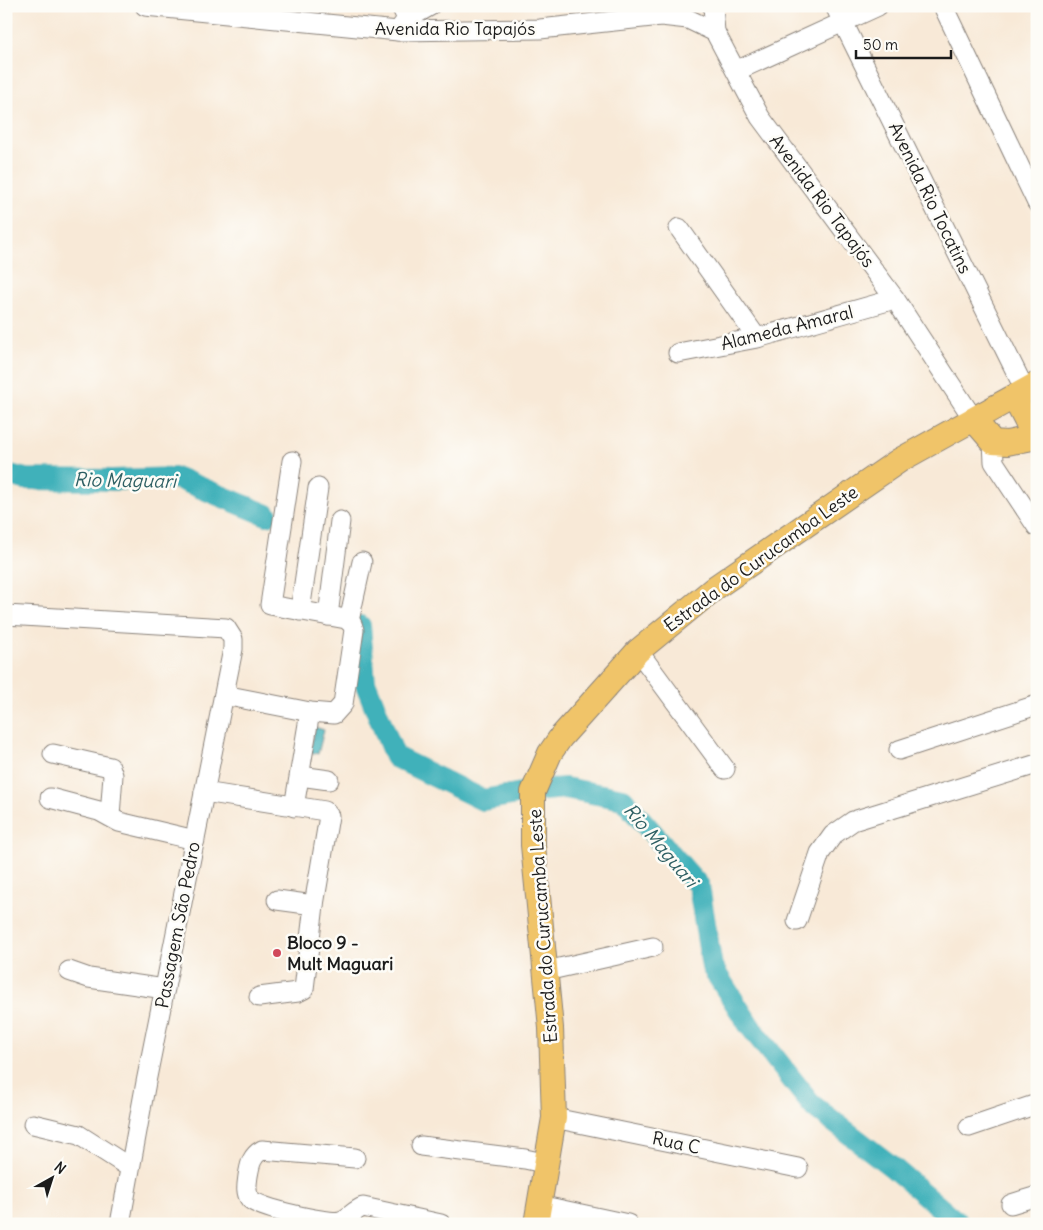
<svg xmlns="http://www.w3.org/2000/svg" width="1043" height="1230" viewBox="0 0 1043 1230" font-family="Delius,sans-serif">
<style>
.water{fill:#41b1ba;stroke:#2e666b}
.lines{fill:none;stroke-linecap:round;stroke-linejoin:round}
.river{stroke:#41b1ba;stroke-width:22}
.minor-casing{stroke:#8a827a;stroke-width:21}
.major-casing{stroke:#8a827a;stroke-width:26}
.minor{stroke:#fff;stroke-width:19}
.major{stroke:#f0c469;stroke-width:24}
.poi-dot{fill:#d1495b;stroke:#fdfcf7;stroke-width:2}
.labels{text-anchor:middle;stroke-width:5;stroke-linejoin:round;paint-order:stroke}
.street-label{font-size:18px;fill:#1c1c1c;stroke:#fdfcf7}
.poi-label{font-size:18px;font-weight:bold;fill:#1c1c1c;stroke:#fdfcf7;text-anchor:start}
.water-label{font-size:19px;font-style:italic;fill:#2d5f63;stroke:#fdfcf7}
</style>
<rect width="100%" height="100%" fill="#fdfcf7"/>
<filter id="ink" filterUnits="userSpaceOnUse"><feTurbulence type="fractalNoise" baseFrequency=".02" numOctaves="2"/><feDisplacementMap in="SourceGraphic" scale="10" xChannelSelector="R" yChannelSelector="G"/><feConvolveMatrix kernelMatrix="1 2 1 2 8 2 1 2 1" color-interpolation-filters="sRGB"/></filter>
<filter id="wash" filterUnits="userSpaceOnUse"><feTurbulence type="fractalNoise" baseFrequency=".0096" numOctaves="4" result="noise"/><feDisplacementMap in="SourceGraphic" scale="20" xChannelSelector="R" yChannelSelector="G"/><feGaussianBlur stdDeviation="1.12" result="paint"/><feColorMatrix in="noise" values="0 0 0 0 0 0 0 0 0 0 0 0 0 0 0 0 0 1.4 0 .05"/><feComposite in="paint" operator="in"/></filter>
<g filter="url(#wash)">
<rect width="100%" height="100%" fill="#f8e9d7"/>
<path class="water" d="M 315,727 L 324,730 L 318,754 L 310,752 Z"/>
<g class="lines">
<g class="river">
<path d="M 6,474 L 25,479 L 112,480 L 177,478 L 267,515"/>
<path d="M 360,626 L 365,682 L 395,757 L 483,800 L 533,791 L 565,788 L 623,799 L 699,886 L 712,967 L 749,1025 L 812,1105 L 891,1166 L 959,1224"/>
</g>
</g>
</g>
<g filter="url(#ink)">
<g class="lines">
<defs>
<g id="minor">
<path d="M 145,6 L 398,31 L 540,29 L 661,16 L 688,19 L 715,32 L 760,117 L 895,299 L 974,420"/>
<path d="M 713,6 L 715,32"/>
<path d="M 835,6 L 1025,390"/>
<path d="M 943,6 L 1037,203"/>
<path d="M 407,19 L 430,6"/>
<path d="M 398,31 L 407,19 L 401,6"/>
<path d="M 736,71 L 878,6"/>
<path d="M 679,228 L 757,338"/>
<path d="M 678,353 L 757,338 L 895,299"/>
<path d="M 993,442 L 994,462 L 1037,527"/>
<path d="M 300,611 L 318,488"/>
<path d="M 6,615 L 226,628 L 233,639 L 233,649 L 146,1082 L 120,1224"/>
<path d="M 328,616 L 340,521"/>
<path d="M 349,621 L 362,562"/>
<path d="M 638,651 L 725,769"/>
<path d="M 224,695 L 310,712 L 334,714 L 343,704 L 354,630 L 352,624 L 346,619 L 270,605 L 292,461"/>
<path d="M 899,750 L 1037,705"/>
<path d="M 53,754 L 110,767 L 113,775 L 110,816"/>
<path d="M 300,776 L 329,780"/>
<path d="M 204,792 L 325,811 L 329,816 L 314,905 L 304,989 L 298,992 L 259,997"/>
<path d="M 50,798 L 99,811 L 119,822 L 195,840"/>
<path d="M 294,807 L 310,712"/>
<path d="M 277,900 L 314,905"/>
<path d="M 797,921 L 820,853 L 833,835 L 853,821 L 1037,764"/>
<path d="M 69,971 L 89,978 L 165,989"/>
<path d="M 546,971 L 653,947"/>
<path d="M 554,1118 L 798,1168"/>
<path d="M 33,1124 L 79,1135 L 129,1167"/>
<path d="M 969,1127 L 1037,1104"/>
<path d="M 421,1146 L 525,1159 L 548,1164"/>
<path d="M 355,1158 L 262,1150 C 251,1156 250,1165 248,1176 C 247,1184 245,1192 250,1199 C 257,1208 328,1224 340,1221 C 349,1219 354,1210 363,1207 L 441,1224"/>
<path d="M 1011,1204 L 1037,1196"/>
<path d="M 539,1205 L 628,1224"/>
</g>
<g id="major">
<path d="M 1014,397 L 1035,438"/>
<path d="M 974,420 L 993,442 L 1007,443 L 1037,437"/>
<path d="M 536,1224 L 554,1118 L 551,1028 L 533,845 L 533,792 L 550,753 L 561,737 L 638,651 L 716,587 L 900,460 L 1037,384"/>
</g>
</defs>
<use href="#minor" class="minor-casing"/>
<use href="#major" class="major-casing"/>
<use href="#minor" class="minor"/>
<use href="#major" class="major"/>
</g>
</g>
<circle class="poi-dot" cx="277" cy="953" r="5"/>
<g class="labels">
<g class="street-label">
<text x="455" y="35">Avenida Rio Tapajós</text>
<text transform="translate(930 198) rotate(64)" y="6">Avenida Rio Tocatins</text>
<text transform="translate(822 201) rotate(53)" y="6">Avenida Rio Tapajós</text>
<text transform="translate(787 328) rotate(-14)" y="6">Alameda Amaral</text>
<text transform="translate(761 559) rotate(-36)" y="6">Estrada do Curucamba Leste</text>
<text transform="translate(178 925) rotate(-79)" y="6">Passagem São Pedro</text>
<text transform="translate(543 926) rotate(-94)" y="6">Estrada do Curucamba Leste</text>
<text transform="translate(676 1143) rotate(12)" y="6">Rua C</text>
</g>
<g class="poi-label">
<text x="287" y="949">Bloco 9 -<tspan x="287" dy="21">Mult Maguari</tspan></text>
</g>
<g class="water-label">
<text transform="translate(125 480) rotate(1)" y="7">Rio Maguari</text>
<text transform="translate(661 845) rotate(50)" y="7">Rio Maguari</text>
</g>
</g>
<rect width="1043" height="1230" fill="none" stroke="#fdfcf7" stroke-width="25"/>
<g transform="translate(52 1178) rotate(39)" stroke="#fdfcf7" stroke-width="4" paint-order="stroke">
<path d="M0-4L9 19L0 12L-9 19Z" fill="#1c1c1c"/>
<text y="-8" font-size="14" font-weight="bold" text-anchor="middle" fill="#1c1c1c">N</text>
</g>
<path d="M856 50v8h95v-8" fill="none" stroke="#1c1c1c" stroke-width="2.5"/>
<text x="863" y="50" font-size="15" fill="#1c1c1c" stroke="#fdfcf7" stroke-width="4" paint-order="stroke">50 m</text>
</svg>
